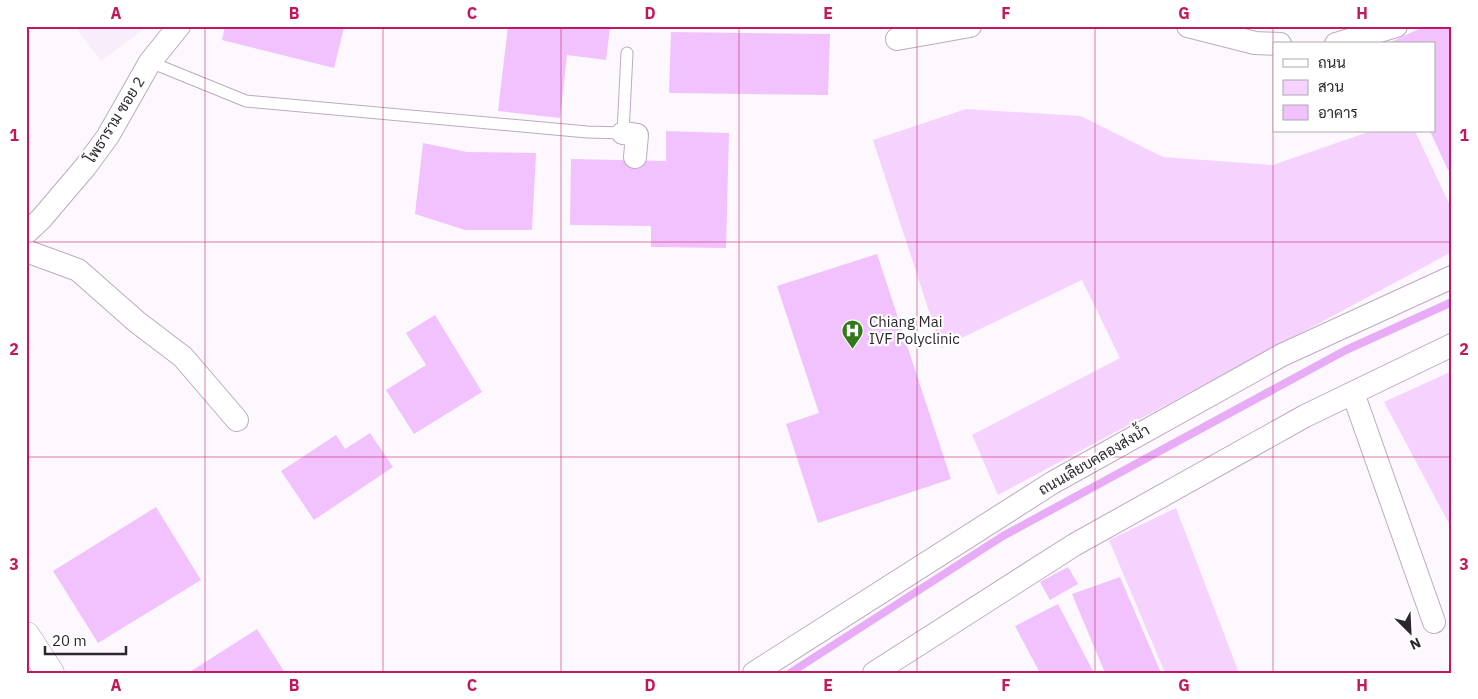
<svg xmlns="http://www.w3.org/2000/svg" width="1478" height="699" viewBox="0 0 1478 699" font-family="'IBM Plex Sans',Sarabun,sans-serif">
<style>
.built{fill:#f8eefb}
.green{fill:#f6d2ff}
.lines{fill:none;stroke-linecap:round;stroke-linejoin:round}
.stream{stroke:#e8acf7;stroke-width:8}
.building{fill:#f2c2fe}
.lane-casing{stroke:#bdaac2;stroke-width:13}
.street-casing{stroke:#bdaac2;stroke-width:24}
.secondary-casing{stroke:#bdaac2;stroke-width:29}
.lane{stroke:#fff;stroke-width:11}
.street{stroke:#fff;stroke-width:22}
.secondary{stroke:#fff;stroke-width:28}
.grid{fill:none;stroke:#c2185b;stroke-width:1;stroke-opacity:0.55}
.labels{text-anchor:middle;stroke-width:4.5;stroke-linejoin:round;paint-order:stroke}
.street-label{font-size:15px;fill:#2d262f;stroke:#fff}
.poi-label{font-size:15px;fill:#2d262f;stroke:#fff;text-anchor:start}
.neatline{fill:none;stroke:#c2185b;stroke-width:2}
.grid-label{font-size:16px;text-anchor:middle;font-weight:bold;fill:#c2185b}
</style>
<rect width="100%" height="100%" fill="#fcf8fd"/>
<path class="built" d="M 74,26 L 148,26 L 101,61 Z"/>
<g class="green">
<path d="M 966,109 L 1081,116 L 1163,157 L 1273,165 L 1371,131 L 1415,131 L 1452,210 L 1452,252 L 998,495 L 972,435 L 1120,358 L 1082,280 L 941,348 L 873,140 Z"/>
<path d="M 1452,371 L 1452,529 L 1384,402 Z"/>
<path d="M 1176,508 L 1239,673 L 1165,673 L 1109,540 Z"/>
</g>
<g class="lines">
<path class="stream" d="M 790,673 L 1003,536 L 1346,350 L 1452,302"/>
</g>
<g class="building">
<path d="M 225,26 L 336,26 L 344,28 L 334,68 L 222,40 Z"/>
<path d="M 508,26 L 610,27 L 606,60 L 567,55 L 560,118 L 498,111 Z"/>
<path d="M 1425,26 L 1452,26 L 1452,168 L 1448,170 L 1430,131 L 1434,131 L 1434,44 L 1387,44 Z"/>
<path d="M 671,32 L 830,34 L 828,95 L 669,93 Z"/>
<path d="M 666,131 L 729,133 L 726,248 L 651,247 L 651,226 L 570,225 L 571,159 L 666,161 Z"/>
<path d="M 423,143 L 467,152 L 536,153 L 532,230 L 465,230 L 415,214 Z"/>
<path d="M 877,254 L 951,479 L 818,523 L 786,424 L 819,413 L 777,286 Z"/>
<path d="M 435,315 L 482,392 L 414,434 L 386,390 L 426,365 L 406,333 Z"/>
<path d="M 370,433 L 393,467 L 314,520 L 281,471 L 336,435 L 345,449 Z"/>
<path d="M 156,507 L 201,580 L 98,643 L 53,571 Z"/>
<path d="M 1068,567 L 1078,584 L 1050,600 L 1040,582 Z"/>
<path d="M 1120,577 L 1161,673 L 1105,673 L 1072,594 Z"/>
<path d="M 1058,604 L 1094,673 L 1040,673 L 1015,626 Z"/>
<path d="M 257,629 L 285,673 L 188,673 Z"/>
</g>
<g class="lines">
<defs>
<path id="lane" d="M 150,62 L 246,101 L 587,132 L 623,133 L 627,53"/>
<g id="street">
<path d="M 1188,26 L 1255,43 L 1280,44"/>
<path d="M 897,39 L 970,26"/>
<path d="M 1336,44 L 1396,26"/>
<path d="M 623,133 L 637,135 L 635,157"/>
<path d="M 26,233 L 41,219 L 86,166 L 108,136 L 150,62 L 179,26"/>
<path d="M 26,251 L 78,270 L 137,322 L 183,357 L 237,420"/>
<path d="M 1353,393 L 1434,622"/>
<path d="M 754,673 L 1052,483 L 1282,355 L 1452,277"/>
<path d="M 874,673 L 1074,545 L 1305,416 L 1452,345"/>
</g>
<path id="secondary" d="M 26,636 L 50,673"/>
</defs>
<use href="#lane" class="lane-casing"/>
<use href="#street" class="street-casing"/>
<use href="#secondary" class="secondary-casing"/>
<use href="#lane" class="lane"/>
<use href="#street" class="street"/>
<use href="#secondary" class="secondary"/>
</g>
<path class="grid" d="M 205,26 L 205,673M 383,26 L 383,673M 561,26 L 561,673M 739,26 L 739,673M 917,26 L 917,673M 1095,26 L 1095,673M 1273,26 L 1273,673M 26,242 L 1452,242M 26,457 L 1452,457"/>
<defs>
<symbol id="hospital-pin" viewBox="-11 -11 22 30"><path d="M0 17L-7.5 6A9.5 9.5 0 1 1 7.5 6Z" fill="#33791c" stroke="#fff"/><path d="M-5-5h3v3.5h4V-5h3V5h-3V1.5h-4V5h-3Z" fill="#fff"/></symbol>
</defs>
<g fill-rule="evenodd">
<use href="#hospital-pin" x="840" y="318" width="25" height="34"/>
</g>
<g class="labels">
<g class="street-label">
<text transform="translate(115 120) rotate(-58)" y="5">โพธาราม ซอย 2</text>
<text transform="translate(1094 460) rotate(-30)" y="5">ถนนเลียบคลองส่งน้ำ</text>
</g>
<g class="poi-label">
<text x="869" y="327">Chiang Mai<tspan x="869" dy="17">IVF Polyclinic</tspan></text>
</g>
</g>
<rect width="1478" height="699" fill="none" stroke="#ffffff" stroke-width="55"/>
<rect x="1273" y="42" width="162" height="90" fill="#ffffff" stroke="#aba8ac"/>
<rect x="1283" y="59" width="25" height="8" fill="#ffffff" stroke="#aba8ac"/>
<text x="1318" y="68" font-size="15" fill="#2d262f">ถนน</text>
<rect x="1283" y="80" width="25" height="15" fill="#f6d2ff" stroke="#aba8ac"/>
<text x="1318" y="92" font-size="15" fill="#2d262f">สวน</text>
<rect x="1283" y="105" width="25" height="15" fill="#f2c2fe" stroke="#aba8ac"/>
<text x="1318" y="118" font-size="15" fill="#2d262f">อาคาร</text>
<g transform="translate(1410 632) rotate(156)" stroke="#ffffff" stroke-width="4" paint-order="stroke">
<path d="M0-4L9 19L0 12L-9 19Z" fill="#2d262f"/>
<text y="-8" font-size="14" font-weight="bold" text-anchor="middle" fill="#2d262f">N</text>
</g>
<path d="M45 646v8h81v-8" fill="none" stroke="#2d262f" stroke-width="2.5"/>
<text x="52" y="646" font-size="15" fill="#2d262f" stroke="#ffffff" stroke-width="4" paint-order="stroke">20 m</text>
<rect x="28" y="28" width="1422" height="644" class="neatline"/>
<g class="grid-label">
<text x="116" y="19">A</text>
<text x="294" y="19">B</text>
<text x="472" y="19">C</text>
<text x="650" y="19">D</text>
<text x="828" y="19">E</text>
<text x="1006" y="19">F</text>
<text x="1184" y="19">G</text>
<text x="1362" y="19">H</text>
<text x="14" y="141">1</text>
<text x="1464" y="141">1</text>
<text x="14" y="355">2</text>
<text x="1464" y="355">2</text>
<text x="14" y="570">3</text>
<text x="1464" y="570">3</text>
<text x="116" y="691">A</text>
<text x="294" y="691">B</text>
<text x="472" y="691">C</text>
<text x="650" y="691">D</text>
<text x="828" y="691">E</text>
<text x="1006" y="691">F</text>
<text x="1184" y="691">G</text>
<text x="1362" y="691">H</text>
</g>
</svg>
